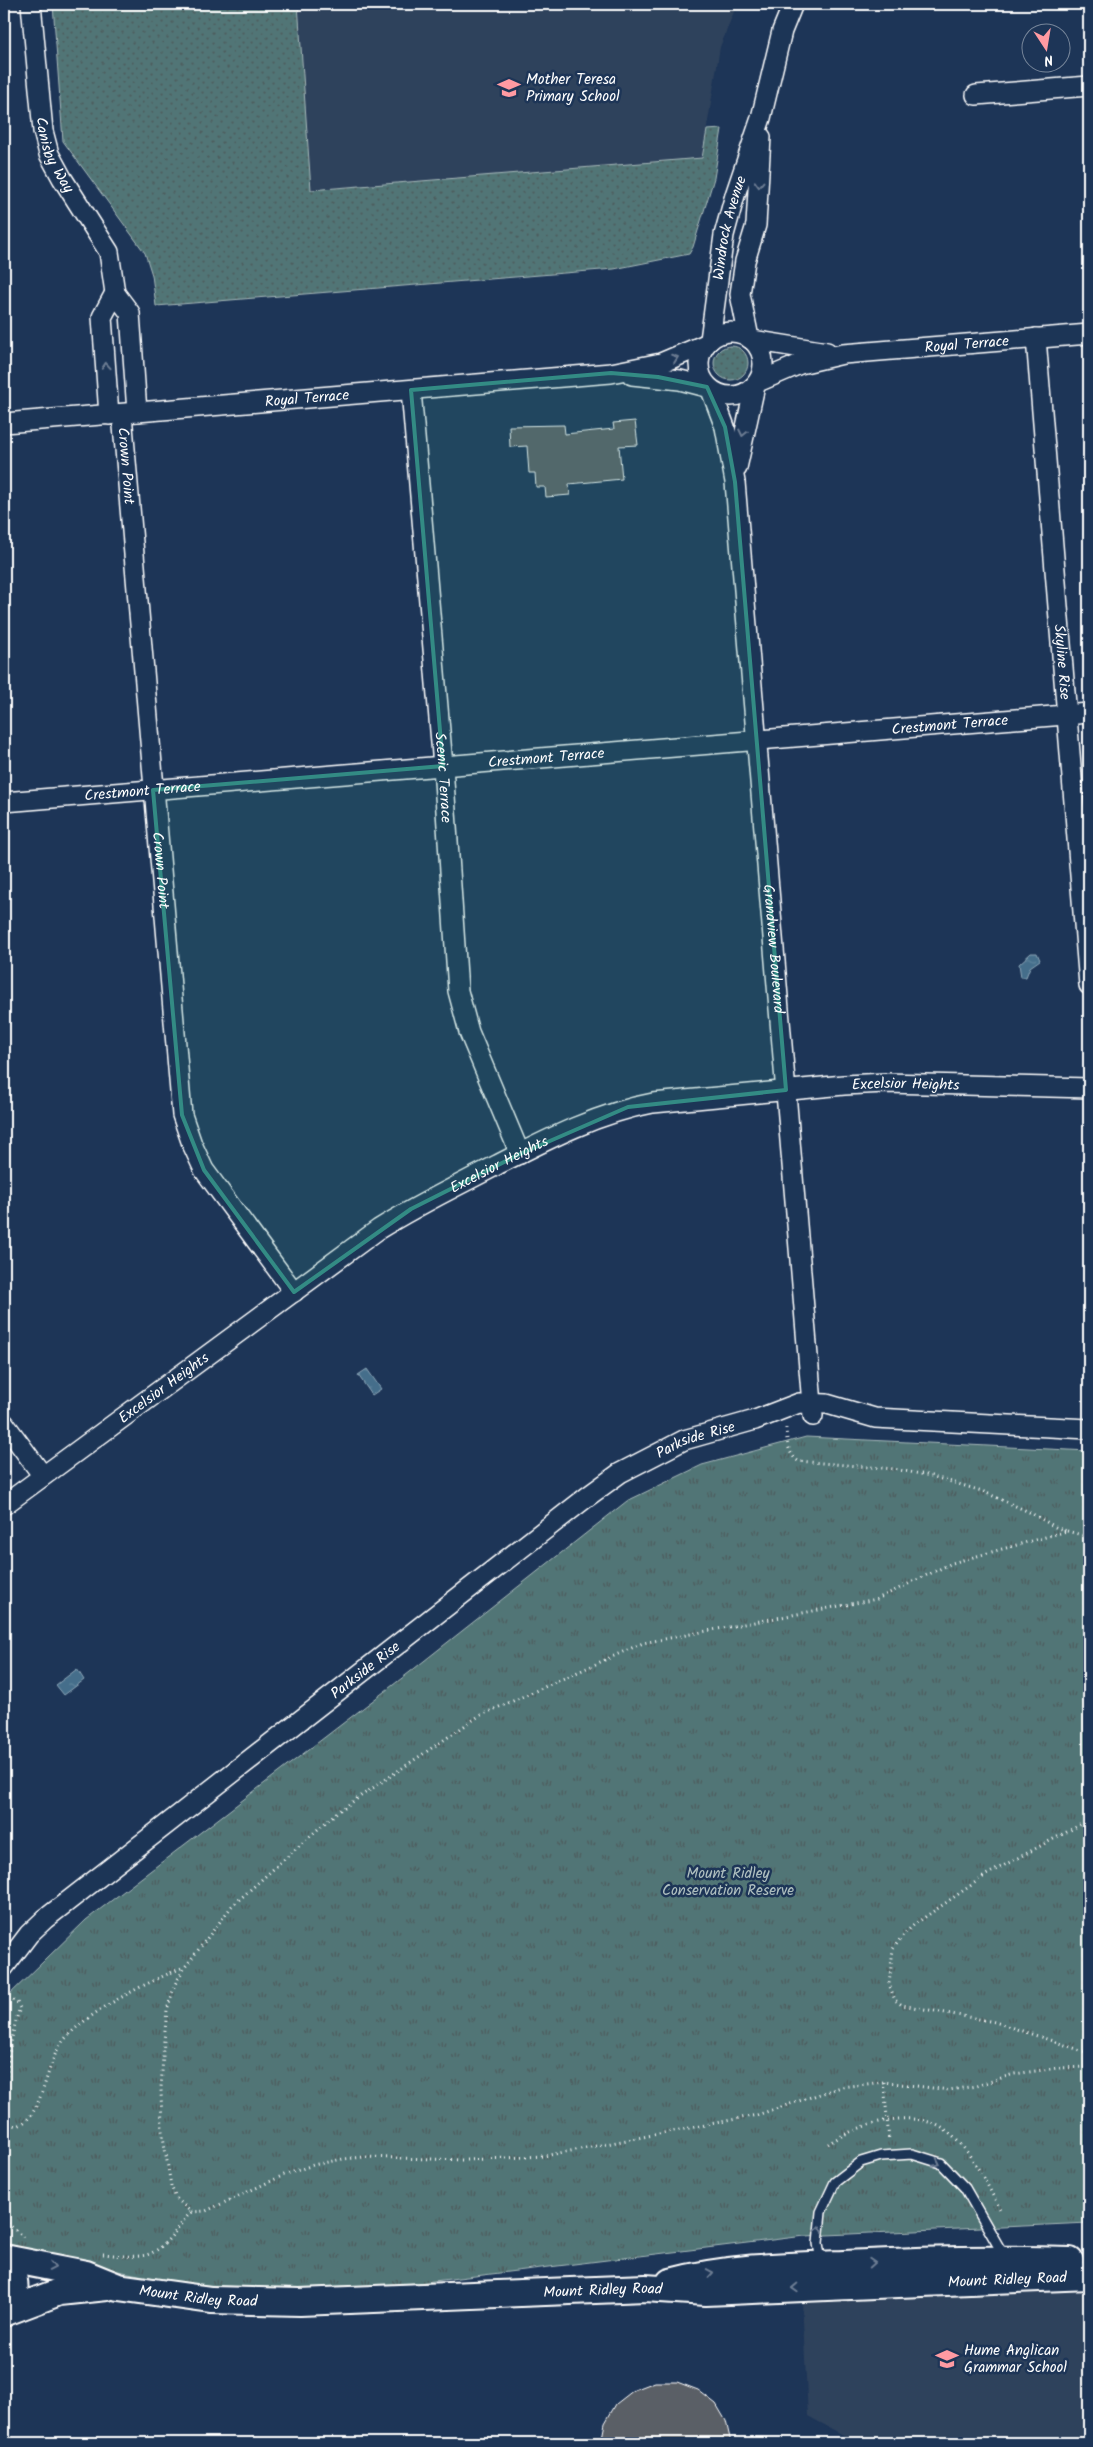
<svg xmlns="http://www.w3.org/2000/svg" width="1093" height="2447" viewBox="0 0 1093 2447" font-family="Kalam,sans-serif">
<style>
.built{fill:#2f425c}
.grass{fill:url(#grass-dots);stroke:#a8baba}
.park{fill:url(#park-tufts);stroke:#a8baba}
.water{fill:url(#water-ripples);stroke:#8fa8b9}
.building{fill:#5a5f66;stroke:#fff}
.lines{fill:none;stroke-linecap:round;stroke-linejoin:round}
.lane-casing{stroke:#fff;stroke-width:12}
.street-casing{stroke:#fff;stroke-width:22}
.secondary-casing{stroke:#fff;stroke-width:30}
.path{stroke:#fff;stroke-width:3;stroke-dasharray:1 4;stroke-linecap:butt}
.lane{stroke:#1d3557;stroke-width:9}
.street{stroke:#1d3557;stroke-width:19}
.secondary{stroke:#1d3557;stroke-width:26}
.oneway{stroke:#6c7c92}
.marked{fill:#338b84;fill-opacity:0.2;stroke:#338b84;stroke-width:4;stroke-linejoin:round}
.labels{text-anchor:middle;stroke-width:5;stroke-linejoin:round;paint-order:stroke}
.poi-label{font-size:15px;fill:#fff;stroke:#1d3557;text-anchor:start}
.street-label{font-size:15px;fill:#fff;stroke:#1d3557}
.park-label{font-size:15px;fill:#b1c1c1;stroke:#1d3557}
</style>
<defs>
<pattern id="grass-dots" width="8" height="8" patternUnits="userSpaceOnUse" patternTransform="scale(1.25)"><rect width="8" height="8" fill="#517576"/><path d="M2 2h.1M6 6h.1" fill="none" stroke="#4e5c5d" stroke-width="1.8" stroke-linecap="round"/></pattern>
<pattern id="park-tufts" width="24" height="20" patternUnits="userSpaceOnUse" patternTransform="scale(1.25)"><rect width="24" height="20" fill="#517576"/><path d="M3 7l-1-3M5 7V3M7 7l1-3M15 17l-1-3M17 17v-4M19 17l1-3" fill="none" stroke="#4e5c5d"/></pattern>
<pattern id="water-ripples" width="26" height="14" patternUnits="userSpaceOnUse" patternTransform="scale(1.25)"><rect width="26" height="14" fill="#446e8b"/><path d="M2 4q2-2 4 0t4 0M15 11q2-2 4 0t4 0" fill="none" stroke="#60849c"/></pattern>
</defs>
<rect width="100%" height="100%" fill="#1d3557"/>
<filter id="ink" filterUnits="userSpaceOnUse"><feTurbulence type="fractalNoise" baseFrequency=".02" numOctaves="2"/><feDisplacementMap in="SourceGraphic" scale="10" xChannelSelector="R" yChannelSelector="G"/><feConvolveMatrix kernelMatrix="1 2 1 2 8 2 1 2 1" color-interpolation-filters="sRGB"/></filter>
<g filter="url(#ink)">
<g class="built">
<path d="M 298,4 L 737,4 L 720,47 L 702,158 L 310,190 Z"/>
<path d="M 1089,2285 L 1089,2443 L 858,2443 L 808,2416 L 802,2302 Z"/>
</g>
<g class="grass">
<path d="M 53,4 L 298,4 L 311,190 L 702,158 L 707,130 L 722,129 L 714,178 L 693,247 L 689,254 L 614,269 L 156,306 L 152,275 L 145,253 L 63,141 Z"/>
<circle cx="731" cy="363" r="17"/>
</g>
<path class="park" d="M 806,1437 L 1089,1451 L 1089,2223 L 805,2236 L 409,2284 L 281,2289 L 186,2284 L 71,2262 L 15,2249 L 4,2239 L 4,2000 L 86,1920 L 410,1672 L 627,1501 L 702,1465 Z"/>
<g class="water">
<path d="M 1031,953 L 1037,953 L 1040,960 L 1030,967 L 1026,977 L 1021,977 L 1019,964 Z"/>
<path d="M 367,1369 L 381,1389 L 372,1395 L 358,1375 Z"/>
<path d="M 77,1669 L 84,1680 L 64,1695 L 56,1685 Z"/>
</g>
<g class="building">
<path d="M 635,421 L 638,445 L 619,446 L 622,479 L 569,484 L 570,495 L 546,497 L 545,487 L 536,487 L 535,473 L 529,473 L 527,446 L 510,447 L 509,426 L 564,425 L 565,434 L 614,429 L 613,423 Z"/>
<path d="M 655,2382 L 677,2382 L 698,2390 L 716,2404 L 726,2421 L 731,2443 L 601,2443 L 605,2423 L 616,2404 L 634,2390 Z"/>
</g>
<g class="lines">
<defs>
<path id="lane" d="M 821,2262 L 818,2243 L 821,2212 L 835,2182 L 861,2162 L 881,2156 L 912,2154 L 941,2163 L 965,2188 L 1004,2256"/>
<g id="street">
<path id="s1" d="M 31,4 L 43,131 L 49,154 L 62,178 L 109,252 L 115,293 L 130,313 L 137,412"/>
<path d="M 976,95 L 1089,86"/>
<circle cx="731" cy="364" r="32"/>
<path d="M 749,338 L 740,294 L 745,261 L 756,225 L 761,137"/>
<path id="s2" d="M 1036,338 L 1089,985"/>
<path id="s3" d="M 710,340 L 724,235 L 735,195 L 761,118 L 782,31 L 793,4"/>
<path d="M 752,340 L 827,352"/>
<path d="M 632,375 L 680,380 L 707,387"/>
<path id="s4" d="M 758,382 L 800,364 L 843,354 L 1089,334"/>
<path id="s5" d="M 411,390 L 443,766 L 458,991 L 469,1032 L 520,1154"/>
<path id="s6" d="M 711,390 L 725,427 L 735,482 L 813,1416"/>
<path id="s7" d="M 122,414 L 182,1115 L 192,1144 L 204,1170 L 294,1292"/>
<path d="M 109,415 L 102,317 L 115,293"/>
<path id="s8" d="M 4,423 L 611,373 L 661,363 L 706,344"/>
<path d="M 737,468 L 755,386"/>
<path id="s9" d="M 4,802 L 1089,713"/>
<path d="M 4,1423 L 43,1476"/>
<path id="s10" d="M 4,1505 L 379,1229 C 417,1205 457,1186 497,1165 C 546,1140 598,1113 653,1103 L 844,1085 L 886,1083 L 1089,1088"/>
<path id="s11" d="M 4,1967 L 29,1934 L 45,1919 L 587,1497 L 620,1473 L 684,1440 L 755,1420 L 799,1403 L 827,1404 L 875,1418 L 1089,1429"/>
</g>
<g id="secondary">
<path id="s12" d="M 4,2258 L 86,2274 L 118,2287 L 211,2300 L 300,2302 L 645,2288 L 706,2292 L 1089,2276"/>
<path d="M 4,2261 C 18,2276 18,2298 4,2313"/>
<path d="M 670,2282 C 729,2267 784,2266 844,2264 C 920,2260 994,2258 1070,2261"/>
<path d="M 6,2312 L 59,2292 L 107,2287"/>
</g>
</defs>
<use href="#lane" class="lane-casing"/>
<use href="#street" class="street-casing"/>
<use href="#secondary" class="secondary-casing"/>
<g class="path">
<path d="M 786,1428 C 787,1440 787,1453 798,1461 L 894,1469 L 931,1476 L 982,1491 L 1029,1512 L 1057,1528 L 1067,1531 L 952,1563 L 877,1599 L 643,1643 L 479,1716 L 336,1813 L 232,1906 L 185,1967 L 175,1984 L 167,2010 L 164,2041 L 161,2088 L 162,2130 L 171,2186 L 176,2198 L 191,2212 L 206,2211 L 284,2175 L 313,2165 L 343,2159 L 365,2157 L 465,2160 L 544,2156 L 757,2115 L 841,2087 L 884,2082 L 949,2090 L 976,2086 L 1014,2074 L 1058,2068 L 1089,2067"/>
<path d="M 4,1475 L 10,1471"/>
<path d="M 1067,1531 L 1089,1537"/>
<path d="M 1089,1820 L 986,1875 L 915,1924 L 903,1935 L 893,1949 L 889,1984 L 895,2000 L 902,2005 L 995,2022 L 1089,2053"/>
<path d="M 4,2027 L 5,2004 L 8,1998 L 17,2002 L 20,2008 C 9,2038 2,2092 8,2123 L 17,2126 C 44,2117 45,2063 63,2041 C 88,2011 148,1982 184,1967"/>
<path d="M 884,2082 L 889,2141"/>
<path d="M 828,2144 C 858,2124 914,2106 946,2131 C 971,2149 986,2183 1000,2209"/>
<path d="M 4,2220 L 23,2237"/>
<path d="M 103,2254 C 116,2255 133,2258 146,2255 C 165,2250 179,2225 191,2212"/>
</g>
<use href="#lane" class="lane"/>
<use href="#street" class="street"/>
<use href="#secondary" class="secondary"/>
</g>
<defs><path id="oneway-chevron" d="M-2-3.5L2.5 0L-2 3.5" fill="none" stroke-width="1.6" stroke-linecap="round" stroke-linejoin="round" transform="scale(1.25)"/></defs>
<g class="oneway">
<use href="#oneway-chevron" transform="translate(759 184) rotate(92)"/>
<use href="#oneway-chevron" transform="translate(675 358) rotate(-20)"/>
<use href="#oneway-chevron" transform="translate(106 366) rotate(-94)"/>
<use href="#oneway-chevron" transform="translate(743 433) rotate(102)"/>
<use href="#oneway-chevron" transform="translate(937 2163) rotate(26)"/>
<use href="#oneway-chevron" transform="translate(819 2229) rotate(-84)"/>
<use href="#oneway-chevron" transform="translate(872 2263) rotate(-3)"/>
<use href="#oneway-chevron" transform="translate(52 2267) rotate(11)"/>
<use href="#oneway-chevron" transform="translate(710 2273) rotate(-10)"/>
<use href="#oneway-chevron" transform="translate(795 2288) rotate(178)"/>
</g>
</g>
<path class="marked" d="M 611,373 L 658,377 L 707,387 L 725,427 L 735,482 L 786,1090 L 628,1107 L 520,1154 L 411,1209 L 294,1292 L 204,1170 L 182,1115 L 153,790 L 443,766 L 411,390 Z"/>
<defs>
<symbol id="school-bare" viewBox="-9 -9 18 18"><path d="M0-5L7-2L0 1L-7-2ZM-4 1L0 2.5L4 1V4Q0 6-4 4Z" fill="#ff9aa2" stroke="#1d3557" stroke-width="2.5" paint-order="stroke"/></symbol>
</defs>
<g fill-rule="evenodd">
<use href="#school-bare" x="493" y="72" width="32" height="32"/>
<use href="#school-bare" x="931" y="2343" width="32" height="32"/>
</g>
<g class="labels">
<g class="poi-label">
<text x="526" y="84">Mother Teresa<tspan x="526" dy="17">Primary School</tspan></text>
<text x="964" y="2355">Hume Anglican<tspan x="964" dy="17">Grammar School</tspan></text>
</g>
<g class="street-label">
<text dy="5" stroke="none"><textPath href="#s1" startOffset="154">Canisby Way</textPath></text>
<text dy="5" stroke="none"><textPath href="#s3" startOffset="114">Windrock Avenue</textPath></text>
<text dy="5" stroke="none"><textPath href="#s4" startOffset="214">Royal Terrace</textPath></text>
<text dy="5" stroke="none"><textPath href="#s8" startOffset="304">Royal Terrace</textPath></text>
<text dy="5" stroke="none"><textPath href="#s7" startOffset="52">Crown Point</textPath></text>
<text dy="5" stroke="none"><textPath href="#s2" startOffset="325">Skyline Rise</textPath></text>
<text dy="5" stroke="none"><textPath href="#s9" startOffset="949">Crestmont Terrace</textPath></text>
<text dy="5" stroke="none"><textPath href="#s9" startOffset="544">Crestmont Terrace</textPath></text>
<text dy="5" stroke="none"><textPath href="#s5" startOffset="389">Scenic Terrace</textPath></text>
<text dy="5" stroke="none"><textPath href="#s9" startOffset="139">Crestmont Terrace</textPath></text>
<text dy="5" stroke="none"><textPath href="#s7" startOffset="458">Crown Point</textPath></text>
<text dy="5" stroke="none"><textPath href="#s6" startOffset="564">Grandview Boulevard</textPath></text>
<text dy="5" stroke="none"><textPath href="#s10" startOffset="1022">Excelsior Heights</textPath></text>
<text dy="5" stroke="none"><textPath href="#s10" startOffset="602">Excelsior Heights</textPath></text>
<text dy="5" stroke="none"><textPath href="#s10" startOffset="198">Excelsior Heights</textPath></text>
<text dy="5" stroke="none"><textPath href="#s11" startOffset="874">Parkside Rise</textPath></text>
<text dy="5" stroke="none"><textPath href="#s11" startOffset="469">Parkside Rise</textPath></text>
<text dy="5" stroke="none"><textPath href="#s12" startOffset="1009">Mount Ridley Road</textPath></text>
<text dy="5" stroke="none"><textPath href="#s12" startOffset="604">Mount Ridley Road</textPath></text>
<text dy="5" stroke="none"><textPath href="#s12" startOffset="199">Mount Ridley Road</textPath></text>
</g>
<g class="park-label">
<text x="728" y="1878">Mount Ridley<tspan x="728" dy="17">Conservation Reserve</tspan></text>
</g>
</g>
<rect width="1093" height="2447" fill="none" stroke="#1d3557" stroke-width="20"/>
<rect x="10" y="10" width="1073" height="2427" fill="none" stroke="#fff" stroke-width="2" filter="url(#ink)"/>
<g transform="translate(1046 48) rotate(168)"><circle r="24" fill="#1d3557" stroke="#77869a"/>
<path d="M0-4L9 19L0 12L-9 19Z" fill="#ff9aa2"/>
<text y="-8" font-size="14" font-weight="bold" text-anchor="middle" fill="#ffffff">N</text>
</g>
</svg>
